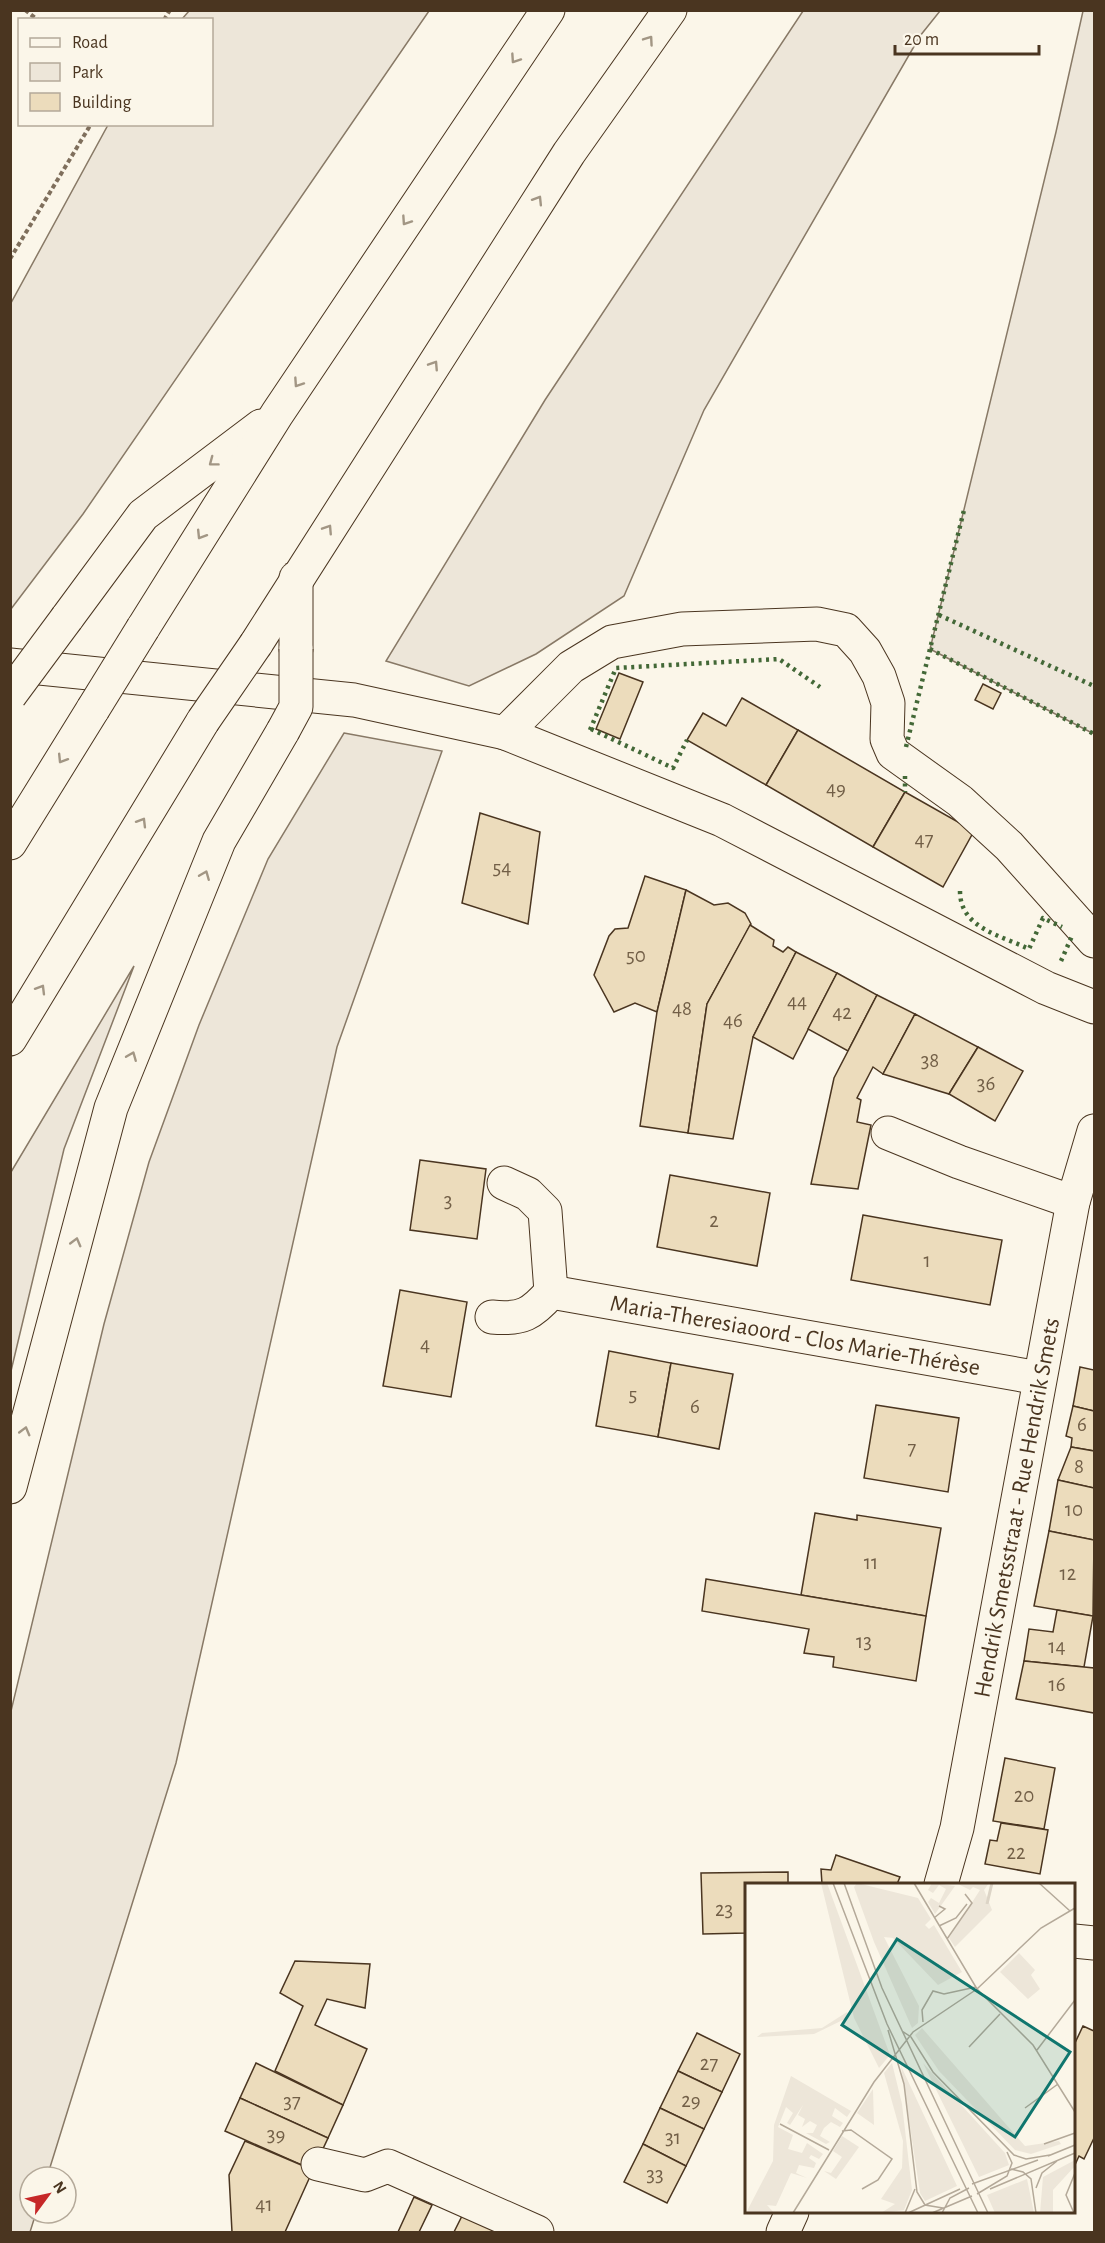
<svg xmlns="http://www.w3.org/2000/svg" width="1105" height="2243" viewBox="0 0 1105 2243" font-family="'Alegreya Sans',sans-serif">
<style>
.green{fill:#ede6d9;stroke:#887966;stroke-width:1.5}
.building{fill:#ecdcbc;stroke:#4a3520;stroke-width:1.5}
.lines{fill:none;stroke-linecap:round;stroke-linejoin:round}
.minor-casing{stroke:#4a3520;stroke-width:35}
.highway-casing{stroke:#4a3520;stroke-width:35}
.path{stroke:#7f6f5c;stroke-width:4;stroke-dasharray:4.5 3;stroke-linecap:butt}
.minor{stroke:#fbf6e9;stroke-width:33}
.highway{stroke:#fbf6e9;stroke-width:33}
.highway-bridge-casing{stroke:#4a3520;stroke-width:35;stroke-linecap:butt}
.highway-bridge{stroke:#fbf6e9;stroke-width:33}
.hedge{stroke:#436837;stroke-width:4.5;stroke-dasharray:3 4.5;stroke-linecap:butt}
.oneway{stroke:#a29684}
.labels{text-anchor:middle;stroke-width:4.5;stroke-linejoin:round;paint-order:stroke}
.number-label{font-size:21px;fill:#725f47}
.street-label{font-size:24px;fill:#4a3520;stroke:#fbf6e9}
.inset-river{fill:none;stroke:#dcd4c6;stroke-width:3}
.inset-road{fill:none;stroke:#b4a999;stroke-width:1.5}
.view{fill:#0f766e;fill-opacity:0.15;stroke:#0f766e;stroke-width:3}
.inset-edge{fill:none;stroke:#4a3520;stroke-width:3}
</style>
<rect width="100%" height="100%" fill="#fbf6e9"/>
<g class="green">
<path d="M 189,11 L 429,11 L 83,514 L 11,609 L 11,303 L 108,125 L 212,124 L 212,20 L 182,19 Z"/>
<path d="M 803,11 L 940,11 L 920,36 L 704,410 L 624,596 L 536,654 L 469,686 L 386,661 L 545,400 Z"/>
<path d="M 1083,11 L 1094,11 L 1094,734 L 930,649 L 1056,132 Z"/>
<path d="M 344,733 L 442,751 L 337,1047 L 176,1763 L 47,2177 L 30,2177 L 30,2213 L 36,2213 L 30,2232 L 11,2232 L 11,1711 L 104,1324 L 149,1162 L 199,1025 L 268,859 Z"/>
<path d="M 134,966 L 64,1149 L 11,1371 L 11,1172 Z"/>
</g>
<g class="building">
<path d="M 619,673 L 643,682 L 620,739 L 596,729 Z"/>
<path d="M 983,684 L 1001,693 L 993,709 L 975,700 Z"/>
<path d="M 742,698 L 798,730 L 766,785 L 687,740 L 703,713 L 726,726 Z"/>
<path d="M 798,730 L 905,792 L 873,847 L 766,785 Z"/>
<path d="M 905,792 L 974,831 L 943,887 L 873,847 Z"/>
<path d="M 480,813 L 540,832 L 528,924 L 462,903 Z"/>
<path d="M 645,876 L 686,890 L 657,1012 L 635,1003 L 614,1012 L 594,975 L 609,936 L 615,929 L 628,928 Z"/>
<path d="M 686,890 L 714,905 L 728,903 L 745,913 L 751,924 L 707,1004 L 688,1133 L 640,1126 L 657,1012 Z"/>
<path d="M 750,925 L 774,940 L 773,946 L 783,952 L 788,947 L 796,952 L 753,1037 L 733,1139 L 688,1133 L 707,1004 Z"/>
<path d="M 796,952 L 837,973 L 793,1059 L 753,1037 Z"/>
<path d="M 837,973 L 877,995 L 848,1051 L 808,1029 Z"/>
<path d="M 877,995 L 915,1014 L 883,1074 L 873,1067 L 857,1098 L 861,1100 L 857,1122 L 871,1125 L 858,1189 L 811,1184 L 834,1078 Z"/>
<path d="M 915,1014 L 978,1047 L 949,1094 L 883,1074 Z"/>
<path d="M 978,1047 L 1023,1071 L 995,1121 L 949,1094 Z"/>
<path d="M 420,1160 L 486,1169 L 477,1239 L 410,1230 Z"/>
<path d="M 670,1175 L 770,1193 L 757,1266 L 657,1247 Z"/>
<path d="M 863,1215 L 1002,1240 L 990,1305 L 851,1280 Z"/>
<path d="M 400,1290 L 467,1302 L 451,1397 L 383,1386 Z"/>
<path d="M 609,1351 L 671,1363 L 658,1437 L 596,1426 Z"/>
<path d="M 671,1363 L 733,1374 L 719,1449 L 658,1437 Z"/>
<path d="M 1080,1367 L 1094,1370 L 1094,1411 L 1073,1406 Z"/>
<path d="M 876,1405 L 959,1418 L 948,1492 L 864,1478 Z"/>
<path d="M 1073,1406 L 1094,1411 L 1094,1451 L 1071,1447 L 1072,1438 L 1066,1436 Z"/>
<path d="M 1071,1447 L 1094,1451 L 1094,1488 L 1058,1480 Z"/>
<path d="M 1058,1480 L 1094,1488 L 1094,1540 L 1049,1531 Z"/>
<path d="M 815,1513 L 857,1520 L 857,1515 L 941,1528 L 926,1616 L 801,1595 Z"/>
<path d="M 1049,1531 L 1094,1540 L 1093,1616 L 1034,1606 Z"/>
<path d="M 706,1579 L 926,1616 L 916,1681 L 833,1667 L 834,1657 L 804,1653 L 809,1629 L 702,1611 Z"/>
<path d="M 1057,1610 L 1093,1616 L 1084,1667 L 1024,1661 L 1029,1629 L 1053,1632 Z"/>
<path d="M 1024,1661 L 1094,1668 L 1094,1713 L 1016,1699 Z"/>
<path d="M 1005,1758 L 1055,1768 L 1044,1829 L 993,1821 Z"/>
<path d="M 1001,1823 L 1048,1830 L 1040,1874 L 985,1864 L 990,1840 L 997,1841 Z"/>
<path d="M 836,1855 L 900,1877 L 897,1884 L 822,1884 L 821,1869 L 831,1870 Z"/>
<path d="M 788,1872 L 788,1884 L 746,1884 L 746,1933 L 703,1934 L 701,1873 Z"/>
<path d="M 295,1961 L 370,1964 L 365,2008 L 327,1999 L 315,2025 L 367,2049 L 343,2105 L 275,2071 L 303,2006 L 280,1993 Z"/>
<path d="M 1083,2026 L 1094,2031 L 1094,2138 L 1084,2159 L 1079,2156 L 1074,2167 L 1074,2045 Z"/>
<path d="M 697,2033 L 740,2054 L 722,2092 L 678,2071 Z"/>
<path d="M 256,2063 L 343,2105 L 328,2138 L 240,2098 Z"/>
<path d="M 678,2071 L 722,2092 L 704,2129 L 660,2108 Z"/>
<path d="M 240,2098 L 328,2138 L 313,2170 L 225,2131 Z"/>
<path d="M 660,2108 L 704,2129 L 686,2166 L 643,2144 Z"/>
<path d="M 245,2141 L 313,2170 L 285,2232 L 232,2232 L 229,2175 Z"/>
<path d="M 643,2144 L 686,2166 L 667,2203 L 624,2182 Z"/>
<path d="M 414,2197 L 432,2205 L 419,2232 L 398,2232 Z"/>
<path d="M 463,2214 L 501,2232 L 454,2232 Z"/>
</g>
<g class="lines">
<defs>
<g id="minor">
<path d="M 10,665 L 354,700 L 505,733 L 722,820 L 1046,988 L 1094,1007"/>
<path d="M 505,733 L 571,667 L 612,642 L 682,629 L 817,624 L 846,630 L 865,651 L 879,676 L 888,703 L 887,739 L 893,753 L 960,801 L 1009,846 L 1094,941"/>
<path d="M 888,1133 L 959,1162 L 1073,1202"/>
<path id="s1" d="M 551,1292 L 1039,1378"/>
<path d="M 492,1317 C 522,1320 532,1314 551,1292 L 545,1211 L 528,1194 L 504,1183"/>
<path id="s2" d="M 941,1884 L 957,1828 L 1073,1202 L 1094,1131"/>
<path d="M 1074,1941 L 1094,1943"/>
<path d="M 318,2164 L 365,2175 L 388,2166 L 537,2232"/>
<path d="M 783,2232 L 792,2212"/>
</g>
<g id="highway">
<path d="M 67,618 L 143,515 L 261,426"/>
<path d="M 143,628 L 277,414 L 548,10"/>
<path d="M 256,644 L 569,153 L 670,10"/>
<path d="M 296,649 L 296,578"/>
<path d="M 10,843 L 93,709"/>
<path d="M 10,1039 L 203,721"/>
<path d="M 10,1487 L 111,1108 L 219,841 L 283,731"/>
</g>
</defs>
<use href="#minor" class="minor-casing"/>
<use href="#highway" class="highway-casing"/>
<g class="path">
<path d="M 25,10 L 38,20"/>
<path d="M 164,20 L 170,10"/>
<path d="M 10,259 L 91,124"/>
</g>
<use href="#minor" class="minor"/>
<use href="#highway" class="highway"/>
<defs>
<g id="highway-bridge">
<path d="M 10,695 L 67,618"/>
<path d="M 93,709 L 143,628"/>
<path d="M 203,721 L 256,644"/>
<path d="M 283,731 L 296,707 L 296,649"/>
</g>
</defs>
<use href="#highway-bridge" class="highway-bridge-casing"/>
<use href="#highway-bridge" class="highway-bridge"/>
<g class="hedge">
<path d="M 939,615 L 1094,686"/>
<path d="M 930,649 L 1094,734"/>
<path d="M 591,729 L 673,768 L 687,740"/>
<path d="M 590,730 L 616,668 L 779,659 L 820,687"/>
<path d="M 906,747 L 964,510"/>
<path d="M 905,776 L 905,792"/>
<path d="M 960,891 C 960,928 1000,935 1029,949 L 1043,918 L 1062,927"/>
<path d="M 1061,961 L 1072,936"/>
</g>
</g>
<defs><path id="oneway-chevron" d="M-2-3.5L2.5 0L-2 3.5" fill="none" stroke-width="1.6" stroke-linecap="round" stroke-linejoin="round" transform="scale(1.5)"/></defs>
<g class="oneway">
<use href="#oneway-chevron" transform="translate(649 40) rotate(-55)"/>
<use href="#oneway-chevron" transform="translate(515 59) rotate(124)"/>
<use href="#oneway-chevron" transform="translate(538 200) rotate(-58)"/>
<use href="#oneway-chevron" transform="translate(406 221) rotate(124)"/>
<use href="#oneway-chevron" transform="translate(434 365) rotate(-57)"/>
<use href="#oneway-chevron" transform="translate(298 383) rotate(124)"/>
<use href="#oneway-chevron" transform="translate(213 462) rotate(143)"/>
<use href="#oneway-chevron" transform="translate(328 529) rotate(-57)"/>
<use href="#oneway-chevron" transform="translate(201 535) rotate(122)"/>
<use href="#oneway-chevron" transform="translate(62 759) rotate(122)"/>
<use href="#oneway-chevron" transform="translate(142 822) rotate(-59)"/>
<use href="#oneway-chevron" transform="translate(205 875) rotate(-68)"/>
<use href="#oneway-chevron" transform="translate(41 989) rotate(-59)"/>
<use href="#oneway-chevron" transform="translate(132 1056) rotate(-68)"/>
<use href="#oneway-chevron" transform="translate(76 1242) rotate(-75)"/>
<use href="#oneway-chevron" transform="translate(25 1431) rotate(-75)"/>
</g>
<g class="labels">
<g class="number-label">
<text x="836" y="795">49</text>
<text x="924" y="846">47</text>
<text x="502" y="874">54</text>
<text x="636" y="962">50</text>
<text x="797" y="1008">44</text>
<text x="682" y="1015">48</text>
<text x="842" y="1019">42</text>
<text x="733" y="1027">46</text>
<text x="930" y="1067">38</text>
<text x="986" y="1090">36</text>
<text x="448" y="1207">3</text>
<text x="714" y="1227">2</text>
<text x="927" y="1267">1</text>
<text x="425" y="1351">4</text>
<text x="633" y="1401">5</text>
<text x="695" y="1413">6</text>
<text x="1082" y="1431">6</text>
<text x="912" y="1455">7</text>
<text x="1079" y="1473">8</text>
<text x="1074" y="1516">10</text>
<text x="871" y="1569">11</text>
<text x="1068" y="1580">12</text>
<text x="864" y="1648">13</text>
<text x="1057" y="1653">14</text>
<text x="1057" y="1691">16</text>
<text x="1024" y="1802">20</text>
<text x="1016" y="1859">22</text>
<text x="724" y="1916">23</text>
<text x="709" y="2070">27</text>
<text x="691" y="2107">29</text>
<text x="292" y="2108">37</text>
<text x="276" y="2141">39</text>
<text x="673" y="2144">31</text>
<text x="655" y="2181">33</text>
<text x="264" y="2211">41</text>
</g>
<g class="street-label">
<text dy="8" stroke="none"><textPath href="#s1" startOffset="248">Maria-Theresiaoord - Clos Marie-Thérèse</textPath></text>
<text dy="8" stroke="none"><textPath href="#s2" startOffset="384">Hendrik Smetsstraat - Rue Hendrik Smets</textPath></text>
</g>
</g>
<g transform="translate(745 1883)">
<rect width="330" height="330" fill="#fbf6e9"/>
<path d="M 76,0 L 82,0 L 145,172 L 134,185 L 109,135 ZM 112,0 L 173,15 L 186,36 L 180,42 L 184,46 L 189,42 L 217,89 L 193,102 L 148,55 L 139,54 L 174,123 L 173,140 L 167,145 L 129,59 L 109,4 ZM 187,0 L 210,3 L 190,31 L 183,19 L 186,15 L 194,20 L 201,6 L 194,2 L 188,10 L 183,7 ZM 211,0 L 244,0 L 239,7 L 247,27 L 210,64 L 204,55 L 235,7 L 228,4 L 225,7 ZM 274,70 L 290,87 L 286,92 L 295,106 L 283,116 L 255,89 ZM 102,129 L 104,134 L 69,151 L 12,154 L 17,150 L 77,145 ZM 177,145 L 280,263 L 314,258 L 316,261 L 286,271 L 270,267 L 194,188 L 170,152 ZM 147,180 L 157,221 L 167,307 L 159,327 L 136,330 L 150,321 L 136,316 L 157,285 L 158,258 L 139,190 ZM 178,180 L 260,270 L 264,282 L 234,294 ZM 156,183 L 212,303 L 180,318 L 175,310 ZM 46,193 L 106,228 L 102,234 L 90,225 L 87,233 L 98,240 L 95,244 L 86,239 L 79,245 L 75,253 L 85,259 L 81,261 L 61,250 L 68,250 L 72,242 L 65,238 L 57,244 L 60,236 L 53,232 L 58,222 L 45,242 L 42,240 L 48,230 L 41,224 L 33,244 L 48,252 L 43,266 L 57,270 L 62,260 L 78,271 L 74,276 L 66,272 L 64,275 L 71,280 L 69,285 L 54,282 L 51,290 L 62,295 L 46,290 L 31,323 L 22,322 L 29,330 L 1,330 L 28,278 L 29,242 ZM 128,206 L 129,242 L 112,230 ZM 97,253 L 114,264 L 91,296 L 79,288 L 86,290 L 97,274 L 88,268 ZM 330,277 L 330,283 L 308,307 L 308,330 L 295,330 L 298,294 ZM 282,296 L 289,330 L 250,330 L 242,312 Z" fill="#ede6d9"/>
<path class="inset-river" d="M 242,21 L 247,0"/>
<path class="inset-road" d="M 88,0 L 142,141 L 233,330M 99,0 L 137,105 L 243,330M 169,0 L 232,106 L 288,162 L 330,229M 294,0 L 325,28M 189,35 L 200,26 L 194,23M 194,43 L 211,35 L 222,21M 202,56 L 227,20 L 220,11M 178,139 L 177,127 L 188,108 L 199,111 L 231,104M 143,147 L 159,201 L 172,309 L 180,322 L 198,325M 157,148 L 166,154 L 188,189 L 269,272 L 281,276 L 305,272M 224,164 L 255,131M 292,167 L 330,117M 280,225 L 313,201M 35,241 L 84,267M 97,248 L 106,247 L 147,276 L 133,297 L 117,306M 299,261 L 330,250M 303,273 L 330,262M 266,286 L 278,289 L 286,296 L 291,330M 227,301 L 293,277M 291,305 L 297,290 L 312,278M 245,306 L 330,270M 232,311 L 262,293 L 267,280 L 262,269M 48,330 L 129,199 L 168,149 L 232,106 L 296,45 L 330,25M 160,330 L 170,306M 163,330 L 215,306M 187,330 L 227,313M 197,330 L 205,315 L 224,305M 329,330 L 321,312 L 330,290"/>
<path class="view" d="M 152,56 L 325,169 L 270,254 L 97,142 Z"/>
<rect width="330" height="330" class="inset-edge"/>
</g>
<rect width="1105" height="2243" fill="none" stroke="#4a3520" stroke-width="24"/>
<rect x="18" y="18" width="195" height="108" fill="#fbf6e9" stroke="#b4a999" stroke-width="1.5"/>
<rect x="30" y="38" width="30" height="9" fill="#fbf6e9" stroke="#b4a999" stroke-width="1.5"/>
<text x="72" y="48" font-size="18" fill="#4a3520">Road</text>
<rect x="30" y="63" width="30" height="18" fill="#ede6d9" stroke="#b4a999" stroke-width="1.5"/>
<text x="72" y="78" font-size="18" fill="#4a3520">Park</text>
<rect x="30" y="93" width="30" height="18" fill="#ecdcbc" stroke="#b4a999" stroke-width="1.5"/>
<text x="72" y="108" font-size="18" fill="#4a3520">Building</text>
<g transform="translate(48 2195) rotate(57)"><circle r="28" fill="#fbf6e9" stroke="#b4a999" stroke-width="1.5"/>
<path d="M0-4.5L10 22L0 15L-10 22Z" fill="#c62828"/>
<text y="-9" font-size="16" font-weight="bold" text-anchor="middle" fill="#4a3520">N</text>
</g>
<path d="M895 45v9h144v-9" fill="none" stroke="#4a3520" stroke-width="3"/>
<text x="904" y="45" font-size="18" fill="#4a3520" stroke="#fbf6e9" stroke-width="4.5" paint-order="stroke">20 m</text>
</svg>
